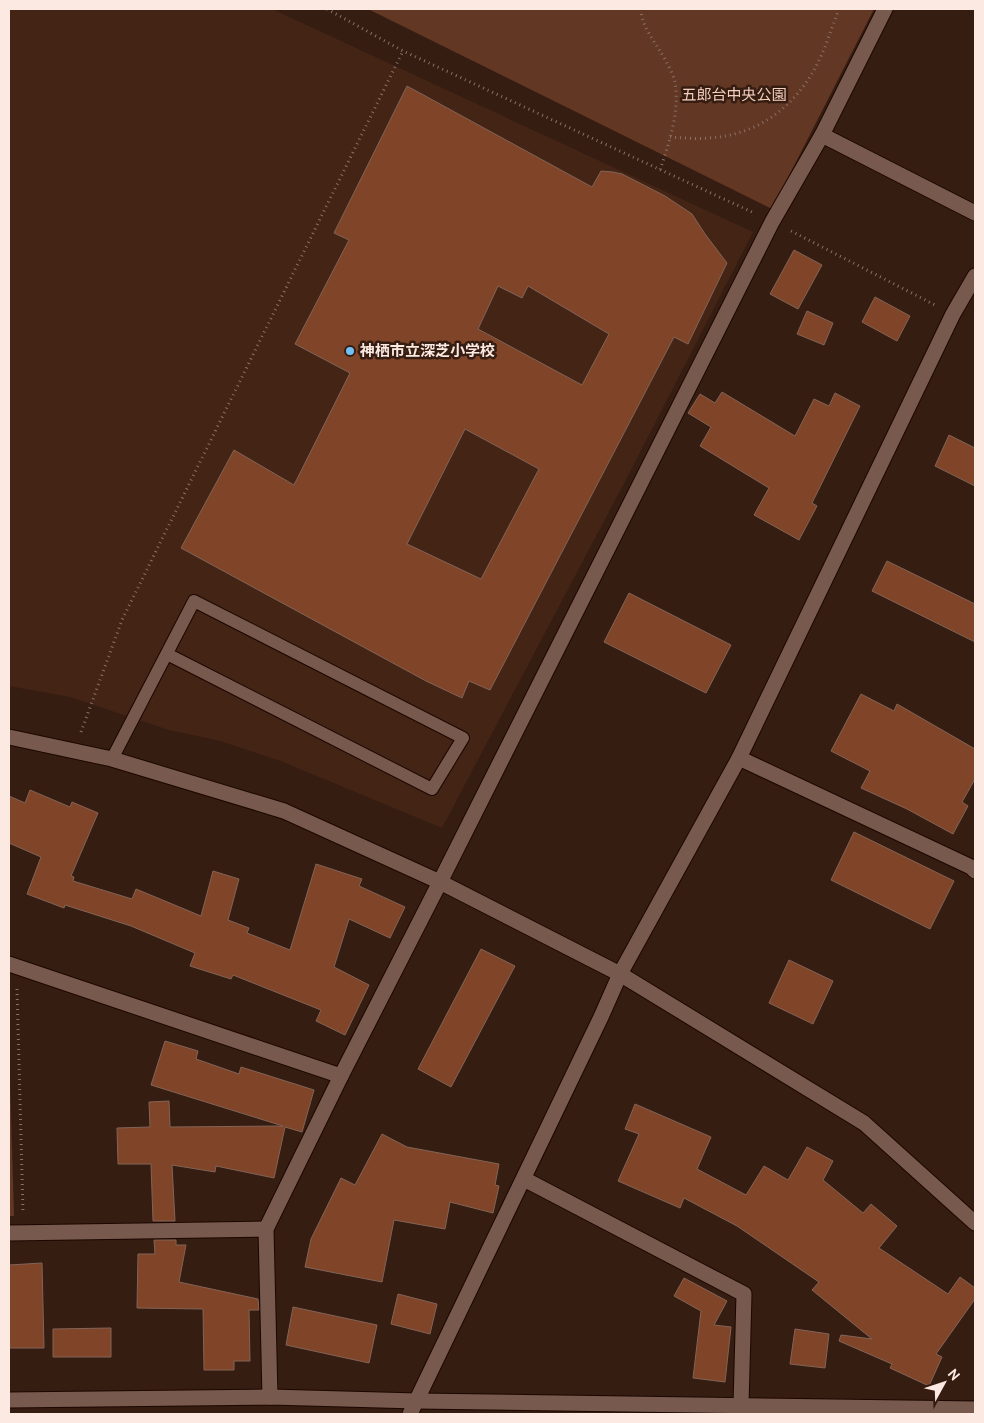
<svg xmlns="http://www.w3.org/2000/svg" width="984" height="1423" viewBox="0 0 984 1423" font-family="Cabin,'Noto Sans JP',sans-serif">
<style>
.built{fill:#432415}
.green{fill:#623723}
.building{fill:#804428;stroke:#826457;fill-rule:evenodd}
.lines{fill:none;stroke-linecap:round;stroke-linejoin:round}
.service-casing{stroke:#1c0701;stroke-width:14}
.minor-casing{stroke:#1c0701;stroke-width:17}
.tertiary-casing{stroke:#1c0701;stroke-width:17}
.path{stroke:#887269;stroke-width:3;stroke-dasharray:1 4;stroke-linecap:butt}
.service{stroke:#775a4d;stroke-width:12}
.minor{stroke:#775a4d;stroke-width:15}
.tertiary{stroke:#775a4d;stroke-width:15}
.poi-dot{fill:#72c1f5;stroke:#361d12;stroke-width:2}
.labels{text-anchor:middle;stroke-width:5;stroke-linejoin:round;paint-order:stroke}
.park-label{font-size:15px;fill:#f5cfbe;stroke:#361d12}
.poi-label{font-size:15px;font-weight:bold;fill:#fbe9e2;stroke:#361d12;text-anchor:start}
</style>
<rect width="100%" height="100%" fill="#361d12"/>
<path class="built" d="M 9,9 L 272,9 L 753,232 L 631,470 L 442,828 L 278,760 L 220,741 L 169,730 L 70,697 L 9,686 Z"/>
<g class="green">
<path d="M 368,9 L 874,9 L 772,209 Z"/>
<path d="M 9,1048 L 14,1216 L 9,1216 Z"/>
</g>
<g class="building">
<path d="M 407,86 L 592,187 L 601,171 L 613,172 L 622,174 L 665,196 L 692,214 L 705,234 L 727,263 L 688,344 L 674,337 L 490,690 L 469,681 L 462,698 L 426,681 L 181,548 L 234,450 L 294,485 L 350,373 L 295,344 L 349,240 L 334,233 ZM 498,286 L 522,298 L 528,286 L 609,334 L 582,385 L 478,329 ZM 465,429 L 539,469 L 481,579 L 407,544 Z"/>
<path d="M 794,250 L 822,265 L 798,309 L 770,294 Z"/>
<path d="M 875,297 L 910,316 L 897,341 L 862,322 Z"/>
<path d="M 807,311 L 833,323 L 824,345 L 797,334 Z"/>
<path d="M 722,392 L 795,436 L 814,399 L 829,406 L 835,393 L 860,406 L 812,503 L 817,506 L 799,540 L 754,515 L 769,488 L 700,446 L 711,427 L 688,413 L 700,394 L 715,403 Z"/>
<path d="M 949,435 L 975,448 L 975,486 L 935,466 Z"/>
<path d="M 887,561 L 975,604 L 975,642 L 872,591 Z"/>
<path d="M 629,593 L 731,645 L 706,693 L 604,642 Z"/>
<path d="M 861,694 L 894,711 L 897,704 L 975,749 L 975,779 L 962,802 L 968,806 L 953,834 L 907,809 L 861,788 L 870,771 L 831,751 Z"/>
<path d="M 30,790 L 70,807 L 72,802 L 98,813 L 71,876 L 74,877 L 73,881 L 132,899 L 136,889 L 201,916 L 213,871 L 239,879 L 228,920 L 249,928 L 247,933 L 290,950 L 316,864 L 362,879 L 359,886 L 405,907 L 390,938 L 349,919 L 334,967 L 369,985 L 345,1035 L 316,1021 L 321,1010 L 233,975 L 231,979 L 190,966 L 195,953 L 131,926 L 65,905 L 64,908 L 27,894 L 41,857 L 9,843 L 9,796 L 25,803 Z"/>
<path d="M 854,832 L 954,881 L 930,929 L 831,880 Z"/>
<path d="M 481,949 L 515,966 L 451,1087 L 418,1069 Z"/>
<path d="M 789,960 L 833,981 L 813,1024 L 769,1003 Z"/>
<path d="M 165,1041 L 198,1051 L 196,1059 L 239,1074 L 241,1067 L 314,1090 L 302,1132 L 285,1127 L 274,1178 L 216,1166 L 215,1172 L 172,1165 L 175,1221 L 153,1221 L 151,1164 L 118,1164 L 117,1128 L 150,1127 L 149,1102 L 169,1101 L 170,1127 L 283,1126 L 151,1085 Z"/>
<path d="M 635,1104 L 711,1137 L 697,1169 L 746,1195 L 764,1166 L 788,1180 L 807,1147 L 833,1161 L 823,1180 L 863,1213 L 871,1204 L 897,1226 L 879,1248 L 948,1294 L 960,1277 L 975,1288 L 975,1299 L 936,1354 L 942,1357 L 929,1386 L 890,1368 L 892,1364 L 839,1341 L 841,1335 L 872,1339 L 812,1290 L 819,1282 L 737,1226 L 684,1198 L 680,1208 L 618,1181 L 639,1134 L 625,1129 Z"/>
<path d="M 382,1134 L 407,1147 L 499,1164 L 495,1185 L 499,1186 L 493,1213 L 450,1202 L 445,1229 L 394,1220 L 382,1282 L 305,1267 L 311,1239 L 341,1178 L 355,1185 Z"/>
<path d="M 154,1240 L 176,1240 L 176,1245 L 186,1245 L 179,1282 L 258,1299 L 259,1310 L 249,1310 L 250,1361 L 234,1361 L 234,1370 L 204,1370 L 203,1309 L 137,1308 L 138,1254 L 155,1254 Z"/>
<path d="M 42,1263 L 44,1348 L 9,1348 L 9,1265 Z"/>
<path d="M 684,1278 L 727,1301 L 714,1325 L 731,1327 L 725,1382 L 693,1378 L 701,1311 L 674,1296 Z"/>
<path d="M 398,1294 L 437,1304 L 430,1334 L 391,1324 Z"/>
<path d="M 293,1307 L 377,1325 L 369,1363 L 286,1345 Z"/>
<path d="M 111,1328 L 111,1357 L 53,1357 L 53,1329 Z"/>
<path d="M 795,1329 L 829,1334 L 825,1368 L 790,1364 Z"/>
</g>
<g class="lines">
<defs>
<path id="service" d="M 112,759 L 194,601 L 463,738 L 432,789 L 167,654"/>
<g id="minor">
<path d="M 822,135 L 975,213"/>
<path d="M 739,758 L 971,867 L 975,871"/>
<path d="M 9,964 L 341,1076"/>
<path d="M 524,1179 L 744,1294 L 741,1405"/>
<path d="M 9,1233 L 266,1229"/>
<path d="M 270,1397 L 266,1229 L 341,1076 L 440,882 L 772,222 L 822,135 L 885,9"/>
<path d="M 9,1400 L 270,1397 L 417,1401 L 975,1409"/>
</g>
<g id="tertiary">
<path d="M 9,737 L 112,759 L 284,811 L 440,882 L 620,974 L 864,1123 L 975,1223"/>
<path d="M 410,1414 L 601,1017 L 620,974 L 739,758 L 953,314 L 975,276"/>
</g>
</defs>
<use href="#service" class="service-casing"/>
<use href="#minor" class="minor-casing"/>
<use href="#tertiary" class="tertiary-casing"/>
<g class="path">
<path d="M 327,9 L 403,51 L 752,212"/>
<path d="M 641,9 C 641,24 652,38 660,51 C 665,59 673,73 675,82 C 680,112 669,143 660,170"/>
<path d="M 670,137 C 683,138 696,139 709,138 C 756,135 791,110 814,70 C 825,51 831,29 839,9"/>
<path d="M 791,231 L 935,305"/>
<path d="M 81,732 L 122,620 L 403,51"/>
<path d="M 17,989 L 23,1212"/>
</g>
<use href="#service" class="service"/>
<use href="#minor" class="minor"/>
<use href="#tertiary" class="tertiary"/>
</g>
<circle class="poi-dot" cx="350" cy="351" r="5"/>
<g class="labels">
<g class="park-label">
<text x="734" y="100">五郎台中央公園</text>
</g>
<g class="poi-label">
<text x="360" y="356">神栖市立深芝小学校</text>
</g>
</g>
<rect width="984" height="1423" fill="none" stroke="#fbe9e2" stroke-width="20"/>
<g transform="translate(944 1383) rotate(50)" stroke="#361d12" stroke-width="4" paint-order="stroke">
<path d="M0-4L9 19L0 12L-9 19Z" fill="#fbe9e2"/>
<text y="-8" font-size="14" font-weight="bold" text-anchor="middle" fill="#fbe9e2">N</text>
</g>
</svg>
